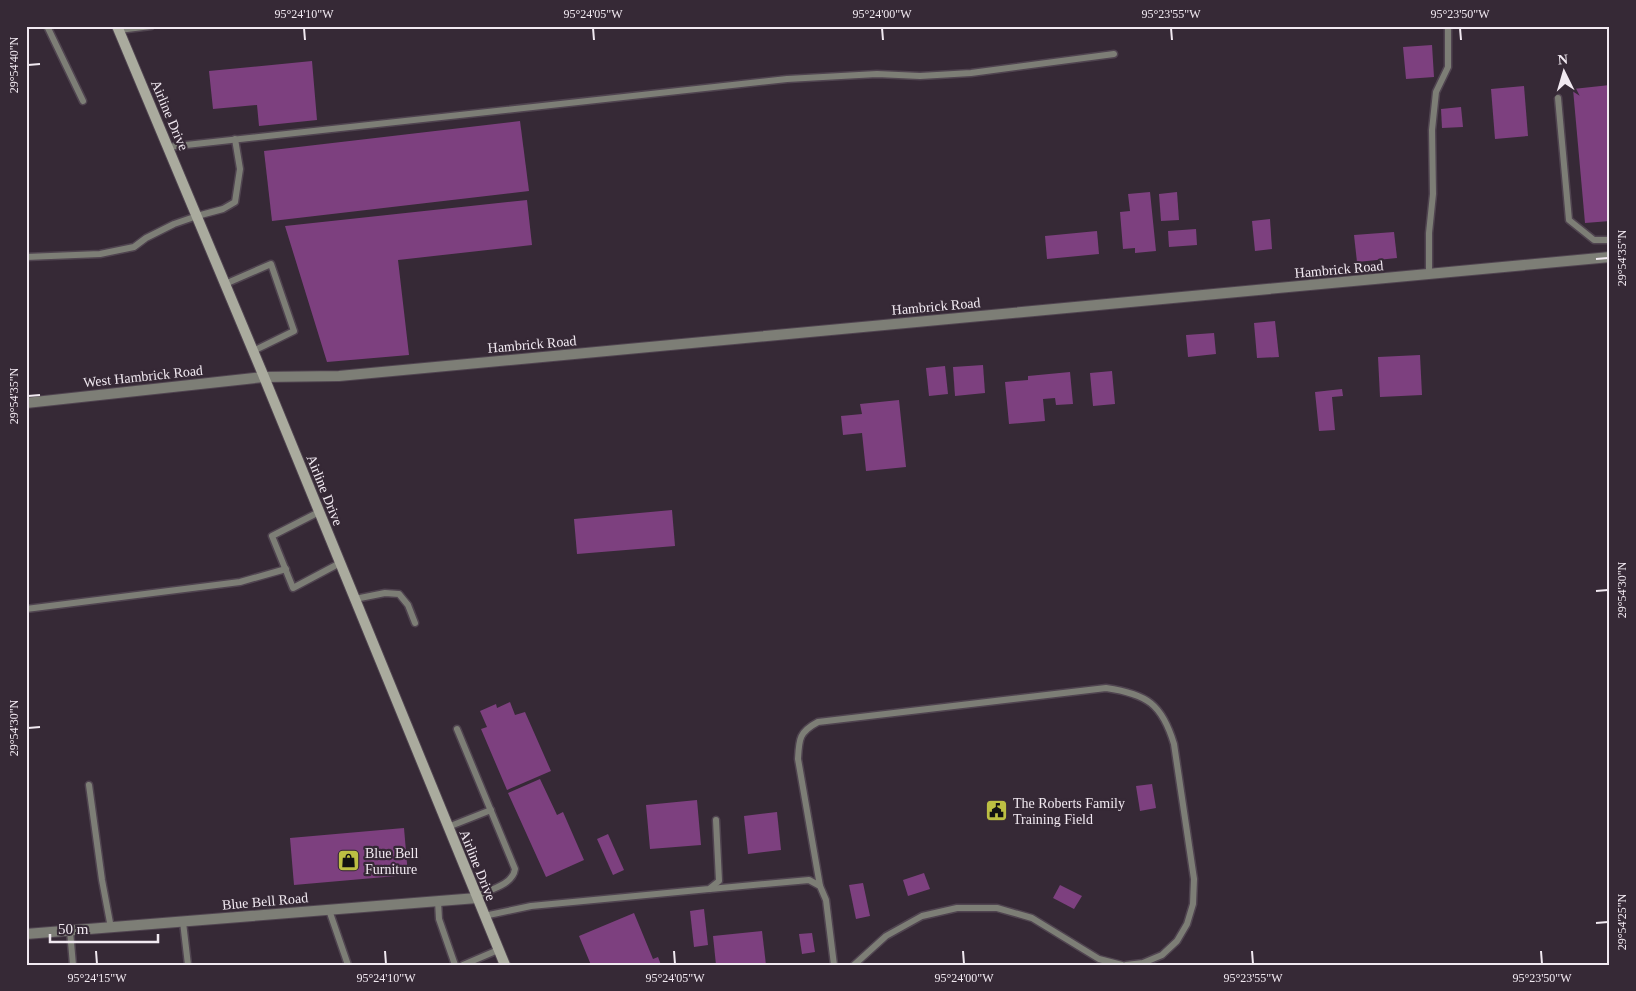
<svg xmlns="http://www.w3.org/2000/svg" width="1636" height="991" viewBox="0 0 1636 991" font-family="Georgia,serif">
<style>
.building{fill:#7d407f}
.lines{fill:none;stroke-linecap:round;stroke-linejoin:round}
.lane-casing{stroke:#504450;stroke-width:9}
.street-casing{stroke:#504450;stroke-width:12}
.secondary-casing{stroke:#504450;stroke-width:12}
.lane{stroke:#7d7e76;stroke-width:6}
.street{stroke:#7d7e76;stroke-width:10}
.secondary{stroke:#aaab9e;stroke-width:10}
.ticks{fill:none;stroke:#f1e9f1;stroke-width:2}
.labels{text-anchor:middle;stroke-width:4.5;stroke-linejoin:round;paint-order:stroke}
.street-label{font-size:14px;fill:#f1e9f1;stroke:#362936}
.poi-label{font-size:14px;fill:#f1e9f1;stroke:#362936;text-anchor:start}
.neatline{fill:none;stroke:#f1e9f1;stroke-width:2}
.ticks-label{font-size:12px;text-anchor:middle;fill:#f1e9f1}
</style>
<rect width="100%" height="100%" fill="#362936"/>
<g class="building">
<path d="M 1432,45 L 1434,77 L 1406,79 L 1403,47 Z"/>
<path d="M 312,61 L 317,120 L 259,126 L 257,105 L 213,109 L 209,71 Z"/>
<path d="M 1610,85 L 1610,221 L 1585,223 L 1573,89 Z"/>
<path d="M 1524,86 L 1528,136 L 1495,139 L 1491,89 Z"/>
<path d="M 1461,107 L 1463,127 L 1442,128 L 1441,109 Z"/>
<path d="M 520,121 L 529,191 L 272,221 L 264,151 Z"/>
<path d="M 1150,192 L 1156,251 L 1135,253 L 1135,248 L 1123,249 L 1120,212 L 1130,211 L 1128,194 Z"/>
<path d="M 1177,192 L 1179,220 L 1161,221 L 1159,194 Z"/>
<path d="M 527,200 L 532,245 L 398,260 L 409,355 L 327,362 L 285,226 Z"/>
<path d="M 1270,219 L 1272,249 L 1255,251 L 1252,221 Z"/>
<path d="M 1196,229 L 1197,245 L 1169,247 L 1168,231 Z"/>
<path d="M 1097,231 L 1099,254 L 1047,259 L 1045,236 Z"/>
<path d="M 1394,232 L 1397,258 L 1357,262 L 1354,235 Z"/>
<path d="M 1275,321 L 1279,357 L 1257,358 L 1254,323 Z"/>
<path d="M 1214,333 L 1216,354 L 1188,357 L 1186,335 Z"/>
<path d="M 1420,355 L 1422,395 L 1380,397 L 1378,357 Z"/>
<path d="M 983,365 L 985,393 L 955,396 L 953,367 Z"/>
<path d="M 945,366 L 948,394 L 929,396 L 926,368 Z"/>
<path d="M 1112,371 L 1115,404 L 1093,406 L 1090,373 Z"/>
<path d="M 1070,372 L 1073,404 L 1056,405 L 1055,398 L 1043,399 L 1045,421 L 1009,424 L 1005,382 L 1028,380 L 1028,376 Z"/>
<path d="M 1342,389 L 1343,396 L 1332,397 L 1335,430 L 1319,431 L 1315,392 Z"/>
<path d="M 899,400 L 906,467 L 866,471 L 862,433 L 843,435 L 841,416 L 862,414 L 860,404 Z"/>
<path d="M 672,510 L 675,546 L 577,554 L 574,519 Z"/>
<path d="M 510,702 L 515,715 L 525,712 L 551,771 L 507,790 L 481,729 L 487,727 L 480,711 L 496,704 L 497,708 Z"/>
<path d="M 540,779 L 557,815 L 563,812 L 584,860 L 546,877 L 508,793 Z"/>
<path d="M 1152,784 L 1156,808 L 1140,811 L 1136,786 Z"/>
<path d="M 697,800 L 701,845 L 650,849 L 646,805 Z"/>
<path d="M 777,812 L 781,850 L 748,854 L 744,816 Z"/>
<path d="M 404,828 L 408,875 L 294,885 L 290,838 Z"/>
<path d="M 608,834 L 624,870 L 613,875 L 597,839 Z"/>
<path d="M 924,873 L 930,889 L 908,896 L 903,880 Z"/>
<path d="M 863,883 L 870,916 L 856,919 L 849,885 Z"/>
<path d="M 1060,885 L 1082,896 L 1074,909 L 1053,898 Z"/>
<path d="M 704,909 L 708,945 L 694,947 L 690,911 Z"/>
<path d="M 634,913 L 653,959 L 658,957 L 661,965 L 591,965 L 579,936 Z"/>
<path d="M 762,931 L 766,965 L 716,965 L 713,936 Z"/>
<path d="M 812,933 L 815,952 L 802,954 L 799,934 Z"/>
</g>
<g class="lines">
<defs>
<g id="lane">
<path d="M 47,26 L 83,101"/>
<path d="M 119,30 L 151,26"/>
<path d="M 1558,98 L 1569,220 L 1594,240 L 1610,240"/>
<path d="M 168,147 L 787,79 L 877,74 L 920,76 L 971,73 L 1114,54"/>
<path d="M 26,257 L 100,254 L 134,247 L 146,238 L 174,224 L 197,216 L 223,209 L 235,202 L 240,169 L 235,139"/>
<path d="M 1429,274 L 1429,233 L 1433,194 L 1432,130 L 1436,92 L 1448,67 L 1448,26"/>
<path d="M 225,284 L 271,264 L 294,331 L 253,351"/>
<path d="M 319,512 L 272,536 L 293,588 L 340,563"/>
<path d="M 355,599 L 385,593 L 399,594 L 408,605 L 415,623"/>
<path d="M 26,609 L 240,582 L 286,569"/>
<path d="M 457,729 L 515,869 C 513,885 489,890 476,896"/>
<path d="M 89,785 L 102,880 L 111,928"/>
<path d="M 448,827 L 491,810"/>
<path d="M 820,886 L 798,759 C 799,739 799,732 818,722 L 1106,688 C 1147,694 1162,704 1174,744 L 1194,879 L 1193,904 L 1187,924 L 1177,941 L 1162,955 L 1143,963 L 1126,965"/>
<path d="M 710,889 L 809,880 L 820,886 L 826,900 L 834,965"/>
<path d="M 438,901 L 439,919 L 455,965"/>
<path d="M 329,910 L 348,965"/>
<path d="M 484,916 L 531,906 L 709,889 L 719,881 L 716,820"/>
<path d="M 183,922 L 188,965"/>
<path d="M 70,931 L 73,965"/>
<path d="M 463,965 L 498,950"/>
<path d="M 854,965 L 886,936 L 922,916 L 957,908 L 997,908 L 1032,918 L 1099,959 L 1122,965"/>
</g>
<g id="street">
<path d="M 26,403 L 264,377 L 339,376 L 1610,257"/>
<path d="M 26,934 L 477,898"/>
</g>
<path id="secondary" d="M 117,26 L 264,377 L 505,965"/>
</defs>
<use href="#lane" class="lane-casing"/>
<use href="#street" class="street-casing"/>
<use href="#secondary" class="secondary-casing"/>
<use href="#lane" class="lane"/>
<use href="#street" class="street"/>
<use href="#secondary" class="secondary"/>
</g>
<path class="ticks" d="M 304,28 L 305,40M 593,28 L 594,40M 882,28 L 883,40M 1171,28 L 1172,40M 1460,28 L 1461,40M 28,65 L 40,64M 1596,259 L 1608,258M 28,396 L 40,395M 1596,591 L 1608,590M 28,728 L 40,727M 1596,923 L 1608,922M 96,951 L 97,964M 385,951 L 386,964M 674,951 L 675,964M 963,951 L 964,964M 1252,951 L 1253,964M 1541,951 L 1542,964"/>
<defs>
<symbol id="civic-square" viewBox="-11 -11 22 22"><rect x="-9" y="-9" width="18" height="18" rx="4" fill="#bcbf43" stroke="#362936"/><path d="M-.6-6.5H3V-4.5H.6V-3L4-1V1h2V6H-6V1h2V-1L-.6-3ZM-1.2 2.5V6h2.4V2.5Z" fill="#111"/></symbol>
<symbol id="shop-square" viewBox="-11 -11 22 22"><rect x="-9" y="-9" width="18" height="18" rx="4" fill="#bcbf43" stroke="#362936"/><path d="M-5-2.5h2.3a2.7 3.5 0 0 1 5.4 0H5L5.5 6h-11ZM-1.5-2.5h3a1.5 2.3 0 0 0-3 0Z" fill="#111"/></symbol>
</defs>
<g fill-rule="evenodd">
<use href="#civic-square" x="984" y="798" width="25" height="25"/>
<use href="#shop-square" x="336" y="848" width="25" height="25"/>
</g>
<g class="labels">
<g class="street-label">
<text transform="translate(170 115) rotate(67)" y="5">Airline Drive</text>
<text transform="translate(1339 269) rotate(-5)" y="5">Hambrick Road</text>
<text transform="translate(936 306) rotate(-5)" y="5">Hambrick Road</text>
<text transform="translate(532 344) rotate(-5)" y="5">Hambrick Road</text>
<text transform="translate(143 376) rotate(-6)" y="5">West Hambrick Road</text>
<text transform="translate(325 490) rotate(68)" y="5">Airline Drive</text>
<text transform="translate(478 865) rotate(68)" y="5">Airline Drive</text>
<text transform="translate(265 901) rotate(-5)" y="5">Blue Bell Road</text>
</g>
<g class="poi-label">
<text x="1013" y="808">The Roberts Family<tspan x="1013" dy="16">Training Field</tspan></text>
<text x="365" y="858">Blue Bell<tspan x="365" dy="16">Furniture</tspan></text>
</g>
</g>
<rect width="1636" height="991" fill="none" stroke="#362936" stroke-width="55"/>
<g transform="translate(1564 72) rotate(355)" stroke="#362936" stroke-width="4" paint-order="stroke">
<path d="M0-4L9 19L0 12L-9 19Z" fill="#f1e9f1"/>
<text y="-8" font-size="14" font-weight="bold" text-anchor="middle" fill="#f1e9f1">N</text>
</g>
<path d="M50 934v8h108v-8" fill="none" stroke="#f1e9f1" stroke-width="2.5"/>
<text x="58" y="934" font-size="15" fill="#f1e9f1" stroke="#362936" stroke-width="4" paint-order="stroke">50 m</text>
<rect x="28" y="28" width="1580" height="936" class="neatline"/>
<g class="ticks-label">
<text x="304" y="18">95°24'10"W</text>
<text x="593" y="18">95°24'05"W</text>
<text x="882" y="18">95°24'00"W</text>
<text x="1171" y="18">95°23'55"W</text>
<text x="1460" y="18">95°23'50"W</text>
<text transform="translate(14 65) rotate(-90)" y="4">29°54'40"N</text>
<text transform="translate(1622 258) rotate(-90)" y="4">29°54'35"N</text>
<text transform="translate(14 396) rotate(-90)" y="4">29°54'35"N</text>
<text transform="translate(1622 590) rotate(-90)" y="4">29°54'30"N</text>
<text transform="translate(14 728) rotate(-90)" y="4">29°54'30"N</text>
<text transform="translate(1622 922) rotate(-90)" y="4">29°54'25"N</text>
<text x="97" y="982">95°24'15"W</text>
<text x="386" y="982">95°24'10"W</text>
<text x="675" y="982">95°24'05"W</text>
<text x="964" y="982">95°24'00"W</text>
<text x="1253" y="982">95°23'55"W</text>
<text x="1542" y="982">95°23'50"W</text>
</g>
</svg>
